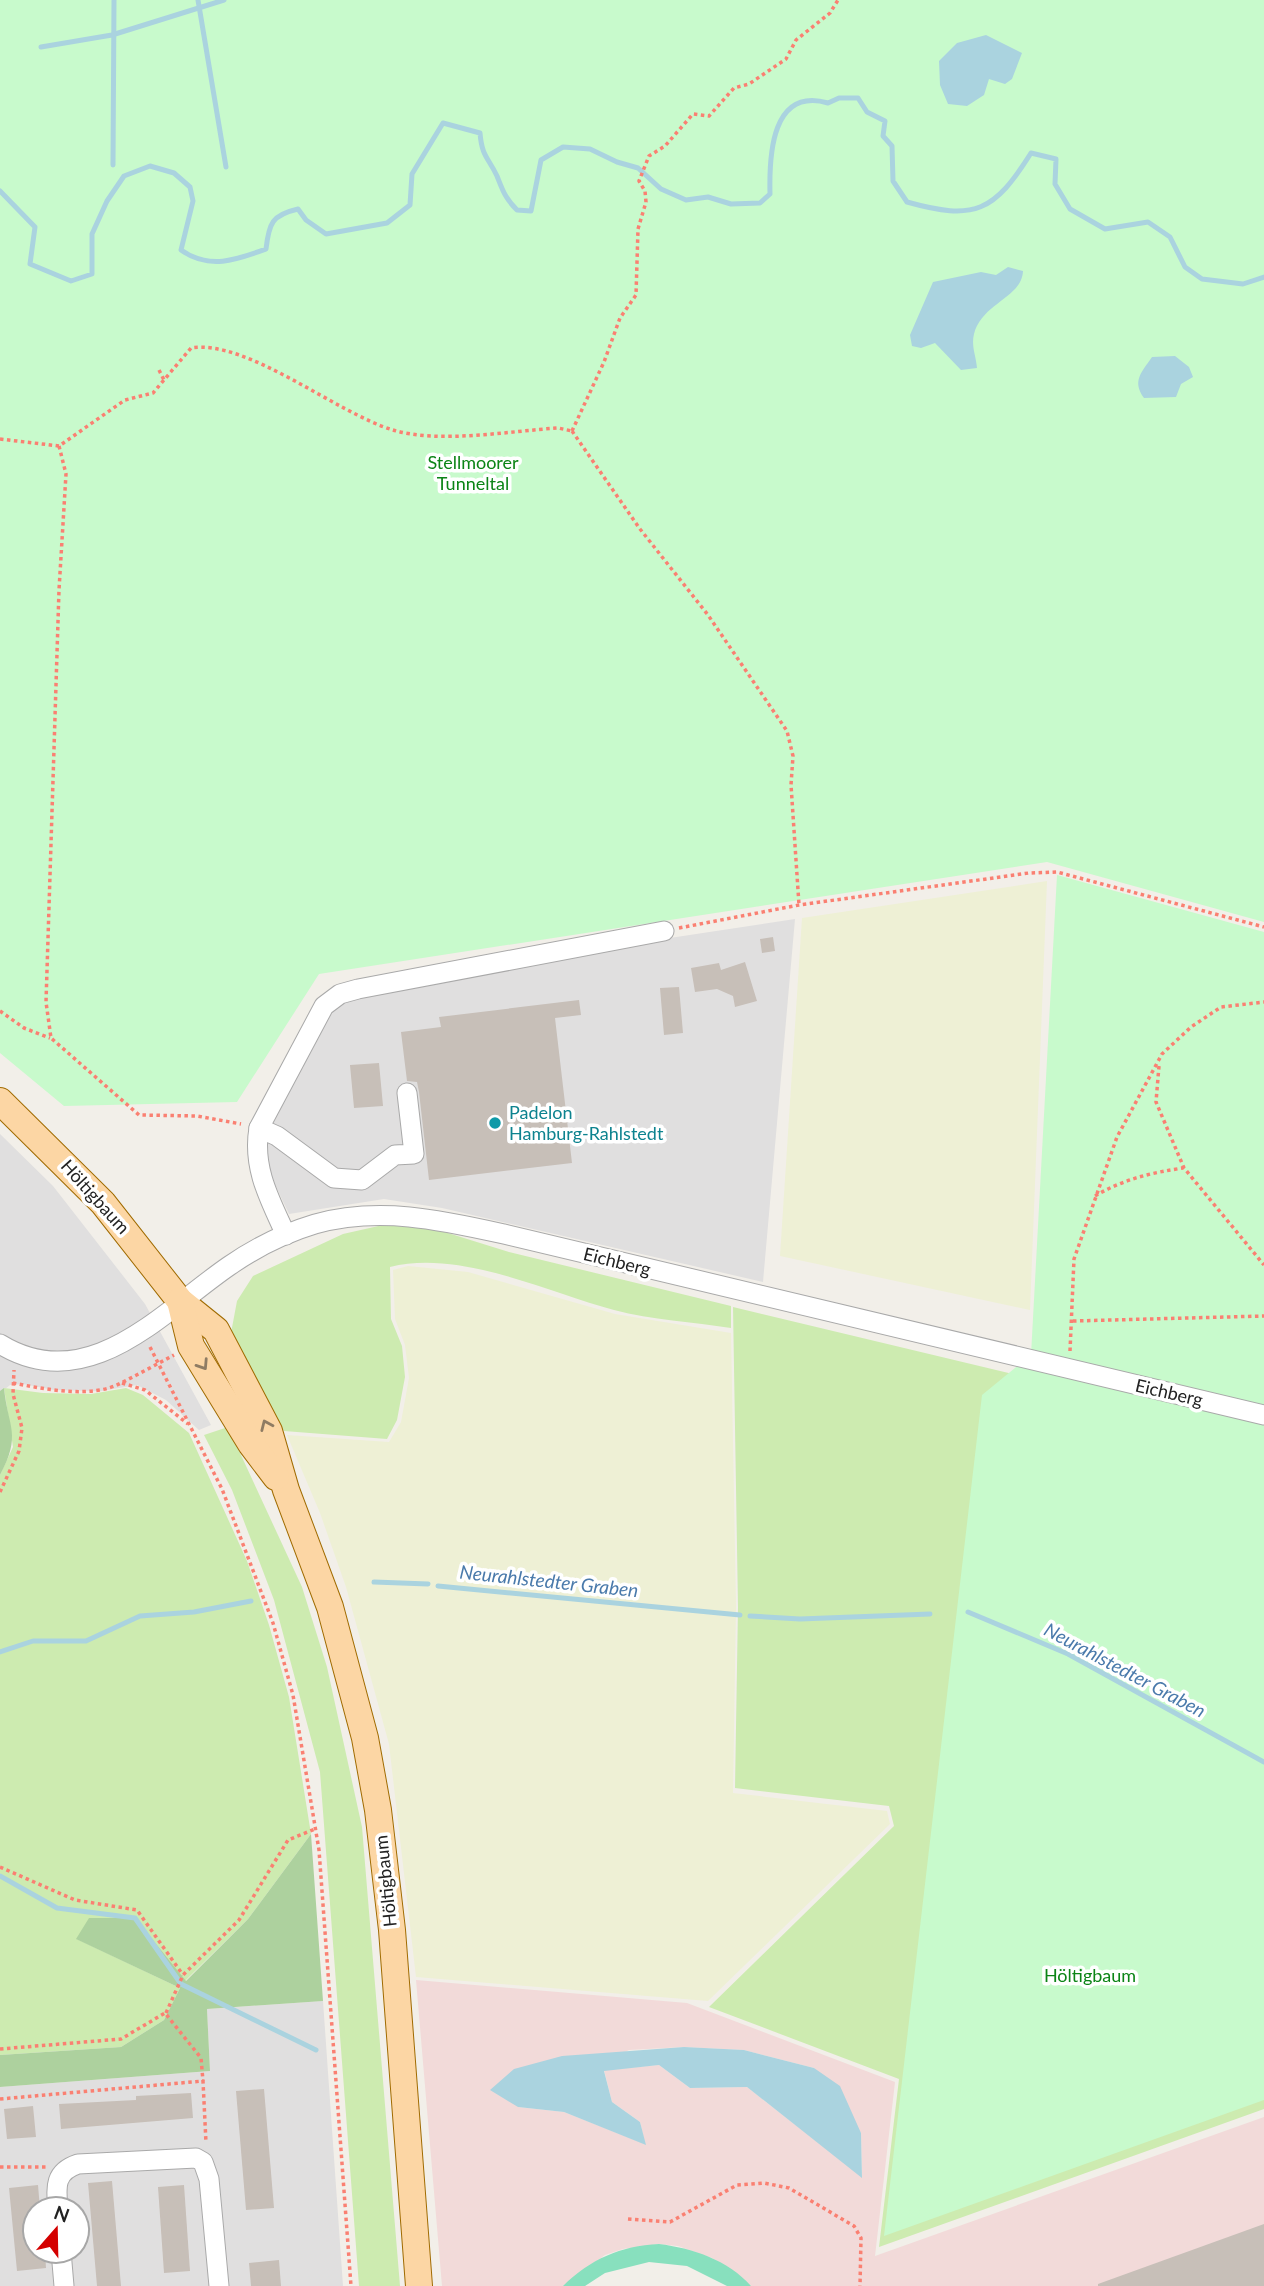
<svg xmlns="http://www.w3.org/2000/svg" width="1264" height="2286" viewBox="0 0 1264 2286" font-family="Lato,sans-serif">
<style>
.residential{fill:#e0dfdf;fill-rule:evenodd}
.commercial{fill:#f2dad9;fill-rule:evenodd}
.farmland{fill:#eef0d5}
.grass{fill:#cdebb0}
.forest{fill:#add19e}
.park{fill:#c8facc}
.pitch{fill:#88e0be}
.water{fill:#aad3df}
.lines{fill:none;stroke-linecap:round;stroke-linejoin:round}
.stream{stroke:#aad3df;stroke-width:5}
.building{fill:#c7bfb8}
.minor-casing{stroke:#a9a9a9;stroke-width:21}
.major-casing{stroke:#a06b00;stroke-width:28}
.path{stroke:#fa8072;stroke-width:3.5;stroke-dasharray:3.5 3.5;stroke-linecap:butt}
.minor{stroke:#fff;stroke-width:19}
.major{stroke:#fcd6a4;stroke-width:26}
.oneway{stroke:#8f7c63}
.culture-dot{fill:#0f9aa8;stroke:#fff;stroke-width:2.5}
.labels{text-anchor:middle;stroke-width:7;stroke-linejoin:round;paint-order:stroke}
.park-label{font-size:18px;fill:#0c8416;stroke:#fff}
.culture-label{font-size:18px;fill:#0d838f;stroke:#fff;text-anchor:start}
.street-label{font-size:18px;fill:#222;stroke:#fff}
.water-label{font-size:19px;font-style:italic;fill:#4a7aab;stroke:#fff}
</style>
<rect width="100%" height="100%" fill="#f2efe9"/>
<g class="residential">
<path d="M 795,919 L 763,1282 L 442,1208 L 384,1199 L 289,1214 L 259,1151 L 262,1116 L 341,988 Z"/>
<path d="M 0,1134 L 53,1186 L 145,1304 L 211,1425 L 199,1430 L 166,1400 L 137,1385 L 101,1391 L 54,1390 L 23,1384 L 10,1385 L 0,1393 Z"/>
<path d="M 323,2001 L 343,2286 L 0,2286 L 0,2087 L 210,2071 L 207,2009 ZM 35,2209 L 77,2209 L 77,2251 L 35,2251 Z"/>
</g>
<path class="commercial" d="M 416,1980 L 687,2003 L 895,2082 L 875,2256 L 1264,2117 L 1264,2286 L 751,2286 L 712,2258 L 678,2246 L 659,2244 L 623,2249 L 605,2255 L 563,2286 L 442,2286 ZM 684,2047 L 744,2050 L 814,2068 L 861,2133 L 862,2177 L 747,2087 L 690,2088 L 659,2065 L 604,2070 L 612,2102 L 640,2122 L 645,2144 L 564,2112 L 518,2107 L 629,2050 Z"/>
<g class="farmland">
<path d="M 1047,881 L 1030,1310 L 780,1256 L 802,918 Z"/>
<path d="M 408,1266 L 468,1272 L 615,1314 L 731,1333 L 736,1606 L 733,1793 L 887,1811 L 890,1824 L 708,2001 L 416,1977 L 389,1744 L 346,1587 L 320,1513 L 287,1435 L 389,1442 L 401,1422 L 409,1378 L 405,1345 L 395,1319 L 393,1270 Z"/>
</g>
<g class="grass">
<path d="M 383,1225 L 435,1229 L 509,1252 L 731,1306 L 731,1328 C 693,1322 652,1320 614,1310 C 547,1292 459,1249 390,1267 L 391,1319 L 402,1346 L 405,1377 L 397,1420 L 387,1439 L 284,1431 L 231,1333 L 237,1301 L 253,1276 L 343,1234 Z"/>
<path d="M 733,1307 L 1059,1385 L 1264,1426 L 1264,2109 L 879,2247 L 899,2079 L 709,2007 L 894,1826 L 889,1806 L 735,1788 L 738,1607 Z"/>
<path d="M 4,1388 L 43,1393 L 91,1394 L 126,1388 L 143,1395 L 189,1433 L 247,1561 L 269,1625 L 289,1697 L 311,1834 L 248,1919 L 185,1981 L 135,1918 L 77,1939 L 180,1988 L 164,2020 L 121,2047 L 0,2055 L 0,1475 L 13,1447 Z"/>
<path d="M 228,1427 L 302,1587 L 327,1667 L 362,1827 L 400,2286 L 359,2286 L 320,1772 L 274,1600 L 232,1490 L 204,1435 Z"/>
</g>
<g class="forest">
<path d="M 4,1388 C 8,1428 22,1434 0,1475 L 0,1391 Z"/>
<path d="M 311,1834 L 323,2001 L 207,2009 L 210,2071 L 0,2087 L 0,2055 L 121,2047 L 164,2020 L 180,1988 L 76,1939 L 89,1918 L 135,1918 L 186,1981 L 248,1919 Z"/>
</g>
<g class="park">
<path d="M 0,0 L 1264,0 L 1264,922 L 1047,862 L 319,974 L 237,1102 L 64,1106 L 0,1053 Z"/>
<path d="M 1057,875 L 1264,932 L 1264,2100 L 884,2236 L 982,1395 L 1031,1355 Z"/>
</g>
<path class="pitch" d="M 659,2244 C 692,2248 728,2260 751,2286 L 727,2286 L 687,2266 L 649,2262 L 605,2273 L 585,2286 L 563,2286 C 591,2259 620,2246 659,2244 Z"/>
<g class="water">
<path d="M 986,35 L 1022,53 L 1012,79 L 1005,84 L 989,79 L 984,95 L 967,106 L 948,104 L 940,85 L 939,61 L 957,43 Z"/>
<path d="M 1008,267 L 1023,271 C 1022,298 982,303 974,334 C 971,346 976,356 977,368 L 961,370 L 935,343 L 921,348 L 912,346 L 910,335 L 933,282 L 981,272 L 996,275 Z"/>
<path d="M 1175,356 L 1189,367 L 1193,377 L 1181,384 L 1176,397 L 1144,398 C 1132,381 1141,373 1152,357 Z"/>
<path d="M 684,2047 L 744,2050 L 814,2068 L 840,2086 L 861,2133 L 862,2178 L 747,2087 L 690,2088 L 659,2065 L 604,2071 L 612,2102 L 640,2122 L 646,2145 L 564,2112 L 518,2107 L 490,2090 L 514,2069 L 562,2056 Z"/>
</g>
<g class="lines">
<g class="stream">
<path d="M 198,0 L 226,167"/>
<path d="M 41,47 L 112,35 L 224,0"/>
<path d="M 113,165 L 114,0"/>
<path d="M 0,191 L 35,227 L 30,264 L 71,281 L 92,274 L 92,234 L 107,201 L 124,176 L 150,166 L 174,173 L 190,187 L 193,201 L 181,250 C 209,270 236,260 266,249 C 269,223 272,215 298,209 L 306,220 L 326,234 L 387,223 L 410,205 L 412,174 L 443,123 L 480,133 C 482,157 488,157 497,176 C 503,191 505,198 517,210 L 531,211 L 541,160 L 563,147 L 590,149 L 617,162 L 638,168 L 661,189 L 686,200 L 708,197 L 731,204 L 760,203 L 770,194 C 769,154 772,87 828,103 L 839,98 L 858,98 L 867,112 L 885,121 L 883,136 L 892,146 L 893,181 L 907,202 C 975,221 994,212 1031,153 L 1056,159 L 1055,184 L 1070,209 L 1105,229 L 1148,222 L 1170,237 L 1185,267 L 1202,279 L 1243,284 L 1264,277"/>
<path d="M 374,1582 L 428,1584"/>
<path d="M 438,1586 L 740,1615"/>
<path d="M 968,1612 L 1068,1654 L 1264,1762"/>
<path d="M 750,1616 L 800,1619 L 930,1614"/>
<path d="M 0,1652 L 33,1641 L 86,1641 L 140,1616 L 194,1612 L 251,1601"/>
<path d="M 0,1876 L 57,1908 L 135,1918 L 181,1984 L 316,2050"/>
</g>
</g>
<g class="building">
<path d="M 773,937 L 775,951 L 762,953 L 760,939 Z"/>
<path d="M 745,962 L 757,1001 L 735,1007 L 733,996 L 717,989 L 695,992 L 691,968 L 719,963 L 721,970 Z"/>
<path d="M 679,987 L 683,1033 L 664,1035 L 660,988 Z"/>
<path d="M 579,1000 L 581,1015 L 555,1018 L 572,1163 L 429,1180 L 419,1092 L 417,1082 L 407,1081 L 401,1032 L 441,1027 L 439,1017 Z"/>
<path d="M 379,1063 L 383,1106 L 354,1108 L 350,1065 Z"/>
<path d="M 264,2089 L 274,2208 L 246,2210 L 236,2091 Z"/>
<path d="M 191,2093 L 193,2118 L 61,2129 L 59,2104 L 136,2100 L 136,2096 Z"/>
<path d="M 33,2106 L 36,2137 L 7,2139 L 4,2109 Z"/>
<path d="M 112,2181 L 121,2286 L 97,2286 L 88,2183 Z"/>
<path d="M 38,2185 L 40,2209 L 35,2209 L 35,2251 L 45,2251 L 46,2268 L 17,2271 L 9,2188 Z"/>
<path d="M 184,2185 L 190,2271 L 164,2273 L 158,2187 Z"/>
<path d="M 1264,2224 L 1264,2286 L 1098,2286 L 1098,2284 Z"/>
<path d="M 279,2260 L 281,2286 L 251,2286 L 249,2263 Z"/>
</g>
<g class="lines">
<defs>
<g id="minor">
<path d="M 259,1128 L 277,1136 L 334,1178 L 362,1180 L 395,1155 L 414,1154 L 407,1093"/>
<path d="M 286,1235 C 270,1200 252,1168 259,1128 L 324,1006 L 340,994 L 358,989 L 664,931"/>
<path d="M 0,1344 C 88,1398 162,1312 229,1266 C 255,1248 285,1233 315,1224 C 379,1206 441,1220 504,1234 L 1264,1415"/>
<path d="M 58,2209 C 56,2187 54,2172 78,2164 L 196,2158 L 203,2162 L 209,2179 L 219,2286"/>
<path d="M 61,2251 L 64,2286"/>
</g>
<g id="major">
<path d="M 0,1101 L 103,1203 L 180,1301 L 216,1330 L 269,1431 L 286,1490 L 330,1607 L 365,1738 L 378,1810 L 392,1930 L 419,2286"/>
<path d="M 180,1301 L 191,1346 L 251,1444 L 276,1477"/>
</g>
</defs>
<use href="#minor" class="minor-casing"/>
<use href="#major" class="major-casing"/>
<g class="path">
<path d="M 159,370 L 164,380"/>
<path d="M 572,431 L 604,362 L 620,318 L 636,295 L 638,229 L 646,202 L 645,191 L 639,181 L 649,156 L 665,146 L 693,114 L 709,116 L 734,88 L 749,84 L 786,59 L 796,40 L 830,13 L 838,0"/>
<path d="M 572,431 L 640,529 L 708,615 L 787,731 L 793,756 L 791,785 L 799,905"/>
<path d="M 0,439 L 59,446 L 125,400 L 153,393 L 191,348 C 247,339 336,413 393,430 C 439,444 509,431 558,428 L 572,431"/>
<path d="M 59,446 L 66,474 L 59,590 L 46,1002 L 51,1038 L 139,1115 L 197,1116 L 241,1124"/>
<path d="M 679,928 L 799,905 L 1029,873 L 1057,872 L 1264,927"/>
<path d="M 0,1011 L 24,1028 L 50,1038"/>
<path d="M 1159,1066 L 1156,1102 L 1184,1168 L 1264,1265"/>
<path d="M 1095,1196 C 1124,1179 1150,1173 1183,1168"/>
<path d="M 1073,1321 L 1264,1316"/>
<path d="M 150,1347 L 222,1489 L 273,1623 L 293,1695 L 319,1850 L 351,2286"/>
<path d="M 1070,1351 L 1074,1259 L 1117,1137 L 1162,1054 L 1191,1027 L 1221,1007 L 1264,1002"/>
<path d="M 13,1383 C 44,1389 92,1399 121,1383 C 139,1374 157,1364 174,1355"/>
<path d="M 122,1383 L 145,1390 L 188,1424"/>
<path d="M 0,1492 L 19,1451 L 22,1428 L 13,1394 L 14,1370"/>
<path d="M 0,1867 L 75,1900 L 137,1910 L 183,1975"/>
<path d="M 166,2013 L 183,1975 L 239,1920 L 288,1840 L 315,1829"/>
<path d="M 0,2049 L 121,2039 L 165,2013 L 201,2058 L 203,2081"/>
<path d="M 0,2099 L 203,2081 L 206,2143"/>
<path d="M 0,2167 L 46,2167"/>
<path d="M 628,2219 L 670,2222 L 737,2185 L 764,2183 L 789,2188 L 854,2226 L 861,2238 L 860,2286"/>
</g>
<use href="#minor" class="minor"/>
<use href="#major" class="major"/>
</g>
<defs><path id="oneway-chevron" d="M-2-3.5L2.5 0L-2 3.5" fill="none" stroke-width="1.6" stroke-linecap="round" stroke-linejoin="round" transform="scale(1.75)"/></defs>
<g class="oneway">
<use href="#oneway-chevron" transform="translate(203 1365) rotate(57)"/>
<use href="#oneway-chevron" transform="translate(266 1425) rotate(-114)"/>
</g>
<circle class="culture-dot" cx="495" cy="1123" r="7"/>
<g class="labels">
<g class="park-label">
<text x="473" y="469">Stellmoorer<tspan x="473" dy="21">Tunneltal</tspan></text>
<text x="1090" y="1982">Höltigbaum</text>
</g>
<g class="culture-label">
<text x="509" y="1119">Padelon<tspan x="509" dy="21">Hamburg-Rahlstedt</tspan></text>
</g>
<g class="street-label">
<text transform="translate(95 1197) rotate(48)" y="6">Höltigbaum</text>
<text transform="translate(617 1262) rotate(14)" y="6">Eichberg</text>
<text transform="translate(1169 1393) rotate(13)" y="6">Eichberg</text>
<text transform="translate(386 1881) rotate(-96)" y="6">Höltigbaum</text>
</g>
<g class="water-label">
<text transform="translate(549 1581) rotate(6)" y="7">Neurahlstedter Graben</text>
<text transform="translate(1125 1670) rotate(28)" y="7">Neurahlstedter Graben</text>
</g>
</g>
<g transform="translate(56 2230) rotate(20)"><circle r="33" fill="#ffffff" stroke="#a7a7a7" stroke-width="2"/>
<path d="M0-5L12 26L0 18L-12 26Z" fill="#d40000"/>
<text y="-10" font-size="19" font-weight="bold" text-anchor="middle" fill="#222222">N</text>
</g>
</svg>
